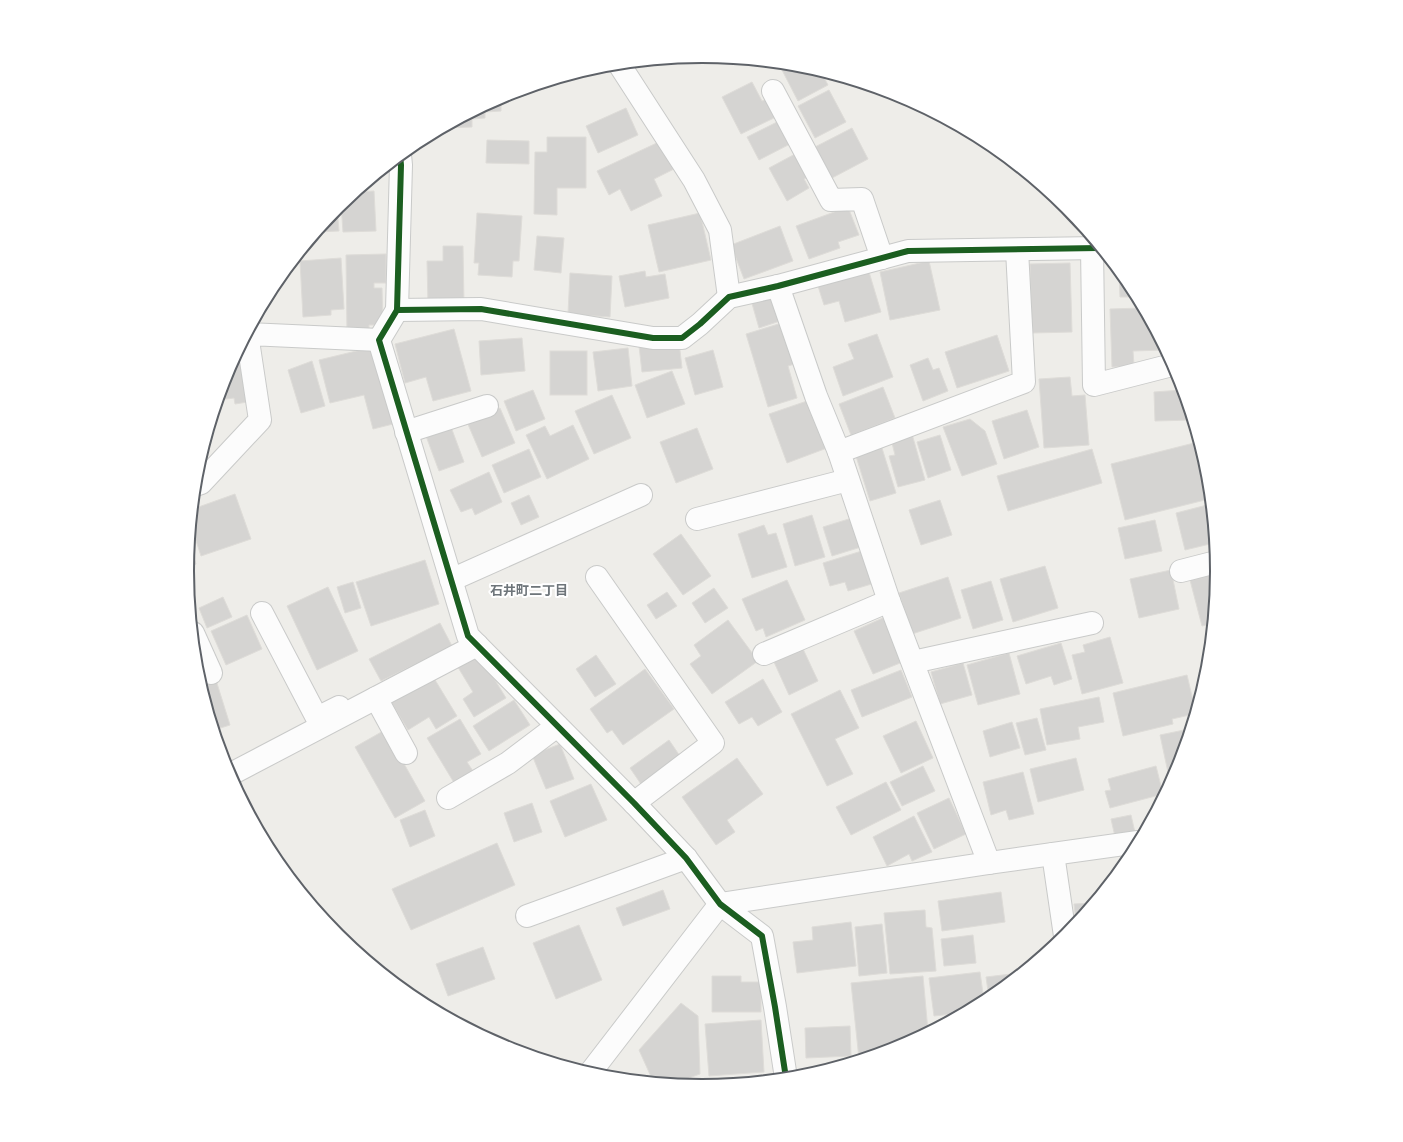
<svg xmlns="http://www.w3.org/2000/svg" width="1403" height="1142" viewBox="0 0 1403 1142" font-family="'Archivo Narrow','Noto Sans JP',sans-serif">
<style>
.building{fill:#d5d4d2;stroke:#dedcd8}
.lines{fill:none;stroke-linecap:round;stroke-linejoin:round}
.minor-casing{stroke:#c9cac9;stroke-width:24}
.minor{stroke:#fcfcfc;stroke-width:22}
.cycleway-casing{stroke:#fff;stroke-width:8}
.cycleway{stroke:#1b5e20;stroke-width:6}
.labels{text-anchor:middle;stroke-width:4;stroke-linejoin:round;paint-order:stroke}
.neighbourhood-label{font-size:13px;font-weight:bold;fill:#6e757a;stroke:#fff}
.rim{fill:none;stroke:#5e6268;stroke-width:2}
</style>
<rect width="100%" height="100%" fill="#eeede9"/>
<g class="building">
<path d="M 792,65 L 802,66 L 821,72 L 828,85 L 798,101 L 782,70 Z"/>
<path d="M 752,82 L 762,101 L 767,99 L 776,117 L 741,134 L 722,97 Z"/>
<path d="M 829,90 L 846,122 L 815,138 L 798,106 Z"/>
<path d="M 501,97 L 501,111 L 485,112 L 485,118 L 472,119 L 472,127 L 443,128 Z"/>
<path d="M 626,108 L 638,135 L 598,153 L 586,126 Z"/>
<path d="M 781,120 L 792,143 L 759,160 L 747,137 Z"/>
<path d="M 852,128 L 868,159 L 832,178 L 815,147 Z"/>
<path d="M 547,137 L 586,137 L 586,188 L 557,188 L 557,215 L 534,214 L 535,152 L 547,152 Z"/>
<path d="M 487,140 L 529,141 L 529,164 L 486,163 Z"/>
<path d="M 661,141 L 674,169 L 654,179 L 662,196 L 631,211 L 620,189 L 609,195 L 597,171 Z"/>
<path d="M 797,153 L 810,176 L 804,179 L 809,188 L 787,201 L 769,168 Z"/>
<path d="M 374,191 L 376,231 L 343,232 L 341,203 L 355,192 Z"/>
<path d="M 337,207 L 339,231 L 317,232 Z"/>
<path d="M 848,207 L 859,235 L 838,242 L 840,248 L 809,259 L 796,226 Z"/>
<path d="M 477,213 L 522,216 L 519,261 L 513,261 L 512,277 L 478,275 L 479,263 L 474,263 Z"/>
<path d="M 700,213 L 711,260 L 659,272 L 648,225 Z"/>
<path d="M 780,226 L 793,261 L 744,279 L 731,245 Z"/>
<path d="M 537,236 L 564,238 L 561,273 L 534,270 Z"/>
<path d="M 443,246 L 463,246 L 464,304 L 428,304 L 427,261 L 443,261 Z"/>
<path d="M 386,254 L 386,283 L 374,283 L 374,288 L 382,288 L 383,325 L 369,325 L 369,332 L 347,333 L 346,255 Z"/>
<path d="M 341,258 L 344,309 L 331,310 L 331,315 L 303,317 L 300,261 Z"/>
<path d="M 929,261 L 940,310 L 890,320 L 880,272 Z"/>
<path d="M 1070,263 L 1072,332 L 1032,333 L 1030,264 Z"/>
<path d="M 645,271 L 646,277 L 665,274 L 669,298 L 625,307 L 619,276 Z"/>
<path d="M 869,272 L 881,312 L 845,322 L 839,301 L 824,305 L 818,286 Z"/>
<path d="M 1119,272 L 1130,285 L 1136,297 L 1120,297 Z"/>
<path d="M 570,273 L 612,276 L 610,317 L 568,314 Z"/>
<path d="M 775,294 L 783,320 L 759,328 L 751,300 Z"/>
<path d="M 1142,308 L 1163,347 L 1163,350 L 1133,351 L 1134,366 L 1112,367 L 1110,309 Z"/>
<path d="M 785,322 L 798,363 L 788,366 L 797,398 L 768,407 L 746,334 Z"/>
<path d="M 454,329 L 471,391 L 433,401 L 426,377 L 405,383 L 395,344 Z"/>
<path d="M 877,334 L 893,377 L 843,396 L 833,367 L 854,359 L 848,344 Z"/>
<path d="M 997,335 L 1009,371 L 957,388 L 945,352 Z"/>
<path d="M 522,338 L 525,371 L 481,375 L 479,341 Z"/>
<path d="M 679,342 L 682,368 L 642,372 L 639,346 Z"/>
<path d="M 377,346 L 397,423 L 373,429 L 364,395 L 330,403 L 319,360 Z"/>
<path d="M 628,348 L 632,386 L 598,391 L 593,352 Z"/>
<path d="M 713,350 L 723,387 L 695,395 L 685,358 Z"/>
<rect x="550" y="351" width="37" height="44"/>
<path d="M 247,352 L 254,401 L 235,404 L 234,398 L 218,400 L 226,374 L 236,354 Z"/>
<path d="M 928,358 L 933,370 L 939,368 L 948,391 L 923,401 L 910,365 Z"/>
<path d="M 312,361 L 325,406 L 301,413 L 288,370 Z"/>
<path d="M 672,371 L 685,404 L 647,418 L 635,385 Z"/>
<path d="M 1070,377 L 1072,396 L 1085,395 L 1089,445 L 1044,448 L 1039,379 Z"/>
<path d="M 883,387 L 895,418 L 851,435 L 839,404 Z"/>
<path d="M 533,390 L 545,419 L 516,431 L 504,401 Z"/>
<path d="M 1182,390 L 1191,420 L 1155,421 L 1154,392 Z"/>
<path d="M 612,395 L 631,438 L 594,454 L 575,411 Z"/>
<path d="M 810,400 L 827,448 L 787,463 L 769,414 Z"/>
<path d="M 500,408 L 515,443 L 482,457 L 467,422 Z"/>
<path d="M 1027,410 L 1039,447 L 1004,459 L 992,421 Z"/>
<path d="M 970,419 L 985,431 L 997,464 L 962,476 L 943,427 Z"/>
<path d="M 573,425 L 589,459 L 547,479 L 526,435 L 545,426 L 550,436 Z"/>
<path d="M 451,427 L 464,462 L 439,471 L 426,436 Z"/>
<path d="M 697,428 L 713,469 L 676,483 L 660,442 Z"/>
<path d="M 912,434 L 925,480 L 898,487 L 889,456 L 895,455 L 891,439 Z"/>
<path d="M 940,435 L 951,470 L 928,478 L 917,442 Z"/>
<path d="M 1198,442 L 1207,471 L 1209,499 L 1125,520 L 1111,464 Z"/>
<path d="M 881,445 L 896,493 L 870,501 L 855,453 Z"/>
<path d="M 529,449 L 541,477 L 504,493 L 492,465 Z"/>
<path d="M 1092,449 L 1102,483 L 1008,511 L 997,476 Z"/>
<path d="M 489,472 L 502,502 L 475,515 L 472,508 L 461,512 L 450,490 Z"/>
<path d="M 235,494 L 251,539 L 201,556 L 191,525 L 193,509 Z"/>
<path d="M 529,495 L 539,517 L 521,525 L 511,503 Z"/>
<path d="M 940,500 L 952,535 L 921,545 L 909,510 Z"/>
<path d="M 1207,505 L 1212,525 L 1214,543 L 1185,550 L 1176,513 Z"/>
<path d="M 812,515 L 825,557 L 795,566 L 783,524 Z"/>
<path d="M 852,518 L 861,547 L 832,556 L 823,527 Z"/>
<path d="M 1155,520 L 1162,551 L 1125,559 L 1118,528 Z"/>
<path d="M 764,525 L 768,535 L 776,533 L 787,567 L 752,578 L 738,534 Z"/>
<path d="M 681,534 L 711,576 L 683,595 L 653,554 Z"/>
<path d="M 189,544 L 196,564 L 187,568 Z"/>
<path d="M 865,550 L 875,583 L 848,591 L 845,582 L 830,586 L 823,563 Z"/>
<path d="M 425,560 L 439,604 L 371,626 L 356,582 Z"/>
<path d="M 1045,566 L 1058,608 L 1013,622 L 1000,579 Z"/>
<path d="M 1171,570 L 1179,609 L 1139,618 L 1130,579 Z"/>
<path d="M 1216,571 L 1211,624 L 1202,626 L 1190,580 L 1201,572 Z"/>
<path d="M 948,577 L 961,618 L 912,634 L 899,593 Z"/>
<path d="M 787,580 L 805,620 L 766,637 L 763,628 L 756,631 L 742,599 Z"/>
<path d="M 991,581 L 1003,620 L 973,629 L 961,590 Z"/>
<path d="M 353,582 L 361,608 L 345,613 L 337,587 Z"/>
<path d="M 328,587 L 358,651 L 317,670 L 287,606 Z"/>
<path d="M 714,588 L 728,608 L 705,623 L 692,603 Z"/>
<path d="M 667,592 L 677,606 L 656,619 L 647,605 Z"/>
<path d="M 223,597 L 232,617 L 207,628 L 199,608 Z"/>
<path d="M 247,615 L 262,649 L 226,665 L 211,631 Z"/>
<path d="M 885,617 L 905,661 L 873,674 L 854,631 Z"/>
<path d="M 728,620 L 758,661 L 712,694 L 690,664 L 701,656 L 694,645 Z"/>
<path d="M 440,623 L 452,646 L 381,681 L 369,659 Z"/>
<path d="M 1110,637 L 1123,683 L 1082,694 L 1072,655 L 1085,652 L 1083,645 Z"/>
<path d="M 1061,643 L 1072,679 L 1054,685 L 1051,676 L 1026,684 L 1017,656 Z"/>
<path d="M 803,649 L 818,681 L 789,695 L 774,662 Z"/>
<path d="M 477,651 L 506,698 L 474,717 L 463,699 L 473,692 L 456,664 Z"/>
<path d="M 1009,653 L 1020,694 L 978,705 L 967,665 Z"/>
<path d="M 596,655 L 616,684 L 595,697 L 576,669 Z"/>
<path d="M 963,663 L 972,695 L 940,704 L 931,672 Z"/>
<path d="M 645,669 L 674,709 L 623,745 L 612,730 L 607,733 L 590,709 Z"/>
<path d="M 901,670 L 912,697 L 862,717 L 851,690 Z"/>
<path d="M 432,675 L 457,716 L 436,729 L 429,717 L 408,730 L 390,700 Z"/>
<path d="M 1187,675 L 1195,709 L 1194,714 L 1172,719 L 1173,724 L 1123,736 L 1113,693 Z"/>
<path d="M 215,677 L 230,725 L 214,730 L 200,682 Z"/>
<path d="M 763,679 L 782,712 L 758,726 L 752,717 L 739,724 L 725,702 Z"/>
<path d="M 840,690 L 859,728 L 835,739 L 853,774 L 827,786 L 791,714 Z"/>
<path d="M 1099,697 L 1104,722 L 1078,727 L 1080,739 L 1047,745 L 1040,709 Z"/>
<path d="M 514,700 L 530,725 L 489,751 L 473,726 Z"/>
<path d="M 1037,718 L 1046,750 L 1025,755 L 1016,723 Z"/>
<path d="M 460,719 L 481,754 L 467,762 L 475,774 L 456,786 L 427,738 Z"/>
<path d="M 916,721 L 933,758 L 901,773 L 883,736 Z"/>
<path d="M 1012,722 L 1020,748 L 990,757 L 983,731 Z"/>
<path d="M 1189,729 L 1177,768 L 1173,776 L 1169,777 L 1160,735 Z"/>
<path d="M 385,730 L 425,801 L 395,818 L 355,747 Z"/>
<path d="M 669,740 L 682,759 L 643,787 L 630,768 Z"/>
<path d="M 560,744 L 574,779 L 546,789 L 532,755 Z"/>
<path d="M 737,758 L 763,794 L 727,820 L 735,832 L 716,845 L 682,797 Z"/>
<path d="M 1076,758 L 1084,790 L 1038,802 L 1030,769 Z"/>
<path d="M 923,766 L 935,791 L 902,806 L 890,782 Z"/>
<path d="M 1156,766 L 1163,794 L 1110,808 L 1105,791 L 1111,790 L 1108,779 Z"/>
<path d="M 1023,772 L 1034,814 L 1009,820 L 1006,810 L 991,815 L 983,782 Z"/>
<path d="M 886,782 L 901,810 L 851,835 L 836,807 Z"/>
<path d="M 591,784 L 607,820 L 565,837 L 550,801 Z"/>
<path d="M 949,798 L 966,834 L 934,849 L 917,813 Z"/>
<path d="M 532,803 L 542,832 L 514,842 L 504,813 Z"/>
<path d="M 425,810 L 435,836 L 410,847 L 400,820 Z"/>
<path d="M 1131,815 L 1136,837 L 1116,841 L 1111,819 Z"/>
<path d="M 914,816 L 932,852 L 912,861 L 909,854 L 887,866 L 873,837 Z"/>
<path d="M 497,843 L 515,885 L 411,930 L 392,889 Z"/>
<path d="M 663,890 L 670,909 L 623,926 L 616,908 Z"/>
<path d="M 1001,892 L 1005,922 L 942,931 L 938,901 Z"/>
<path d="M 1092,903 L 1076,923 L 1074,904 Z"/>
<path d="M 925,910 L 926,927 L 932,928 L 936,971 L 890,974 L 884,913 Z"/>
<path d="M 851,922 L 856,966 L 797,973 L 793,942 L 813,940 L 812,927 Z"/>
<path d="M 882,924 L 887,973 L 859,976 L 855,927 Z"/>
<path d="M 579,925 L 602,980 L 556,999 L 533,943 Z"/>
<path d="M 973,935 L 976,963 L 944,966 L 941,939 Z"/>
<path d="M 483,947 L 495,979 L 448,996 L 436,964 Z"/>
<path d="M 980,972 L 984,1001 L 953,1018 L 952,1014 L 934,1016 L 929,978 Z"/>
<path d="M 1019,973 L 989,998 L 986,977 Z"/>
<path d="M 712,976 L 741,976 L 741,982 L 761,982 L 761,1012 L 712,1012 Z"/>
<path d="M 923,976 L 928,1031 L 898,1047 L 859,1059 L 851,983 Z"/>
<path d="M 681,1003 L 698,1016 L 700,1074 L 675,1083 L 653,1081 L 639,1050 Z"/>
<path d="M 761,1020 L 764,1072 L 709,1076 L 705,1024 Z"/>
<path d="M 850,1026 L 851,1056 L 806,1058 L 805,1028 Z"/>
</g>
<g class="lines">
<defs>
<g id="minor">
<path d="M 619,64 L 694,180 L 720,230 L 729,297"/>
<path d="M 773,91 L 831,200 L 862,199 L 882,258"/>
<path d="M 400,155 L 401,165 L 397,310 L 379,340 L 468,636 L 634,803 L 686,858 L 720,904 L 762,936 L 775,1007 L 786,1078"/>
<path d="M 1092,248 L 1094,385 L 1172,365"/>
<path d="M 778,286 L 816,396 L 839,452 L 889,601 L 989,863"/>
<path d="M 397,310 L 481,309 L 653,338 L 682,338 L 700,324 L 729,297 L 778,286 L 908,251 L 1099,248"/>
<path d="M 406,432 L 487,406"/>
<path d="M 839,452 L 1024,382 L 1017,250"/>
<path d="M 195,485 L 201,483 L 260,420 L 247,334 L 379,340"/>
<path d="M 697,519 L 848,480"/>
<path d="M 1181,571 L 1216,562"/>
<path d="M 597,577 L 713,743 L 634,803"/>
<path d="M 451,580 L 641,495"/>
<path d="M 262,613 L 317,718 L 339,707"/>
<path d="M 193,633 L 211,673"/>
<path d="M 764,654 L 889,601"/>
<path d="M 913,662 L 1092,623"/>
<path d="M 376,698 L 406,753"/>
<path d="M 229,775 L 477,645"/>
<path d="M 448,798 L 508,763 L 557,726"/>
<path d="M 1053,854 L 1065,936"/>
<path d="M 527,916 L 686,858"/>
<path d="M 590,1073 L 720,904 L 989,863 L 1138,842"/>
</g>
</defs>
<use href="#minor" class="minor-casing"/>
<use href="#minor" class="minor"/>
<defs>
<g id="cycleway">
<path d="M 400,155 L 401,165 L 397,310 L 379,340 L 468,636 L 634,803 L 686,858 L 720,904 L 762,936 L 775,1007 L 786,1078"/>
<path d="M 397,310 L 481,309 L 653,338 L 682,338 L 700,324 L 729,297 L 778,286 L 908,251 L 1099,248"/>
</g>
</defs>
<use href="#cycleway" class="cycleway-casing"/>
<use href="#cycleway" class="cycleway"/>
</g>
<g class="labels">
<g class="neighbourhood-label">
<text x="529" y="595">石井町二丁目</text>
</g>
</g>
<path d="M0 0H1403V1142H0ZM194 571a508 508 0 1 1 1016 0a508 508 0 1 1-1016 0Z" fill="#fff" fill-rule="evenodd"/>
<path class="rim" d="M194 571a508 508 0 1 1 1016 0a508 508 0 1 1-1016 0Z"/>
</svg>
